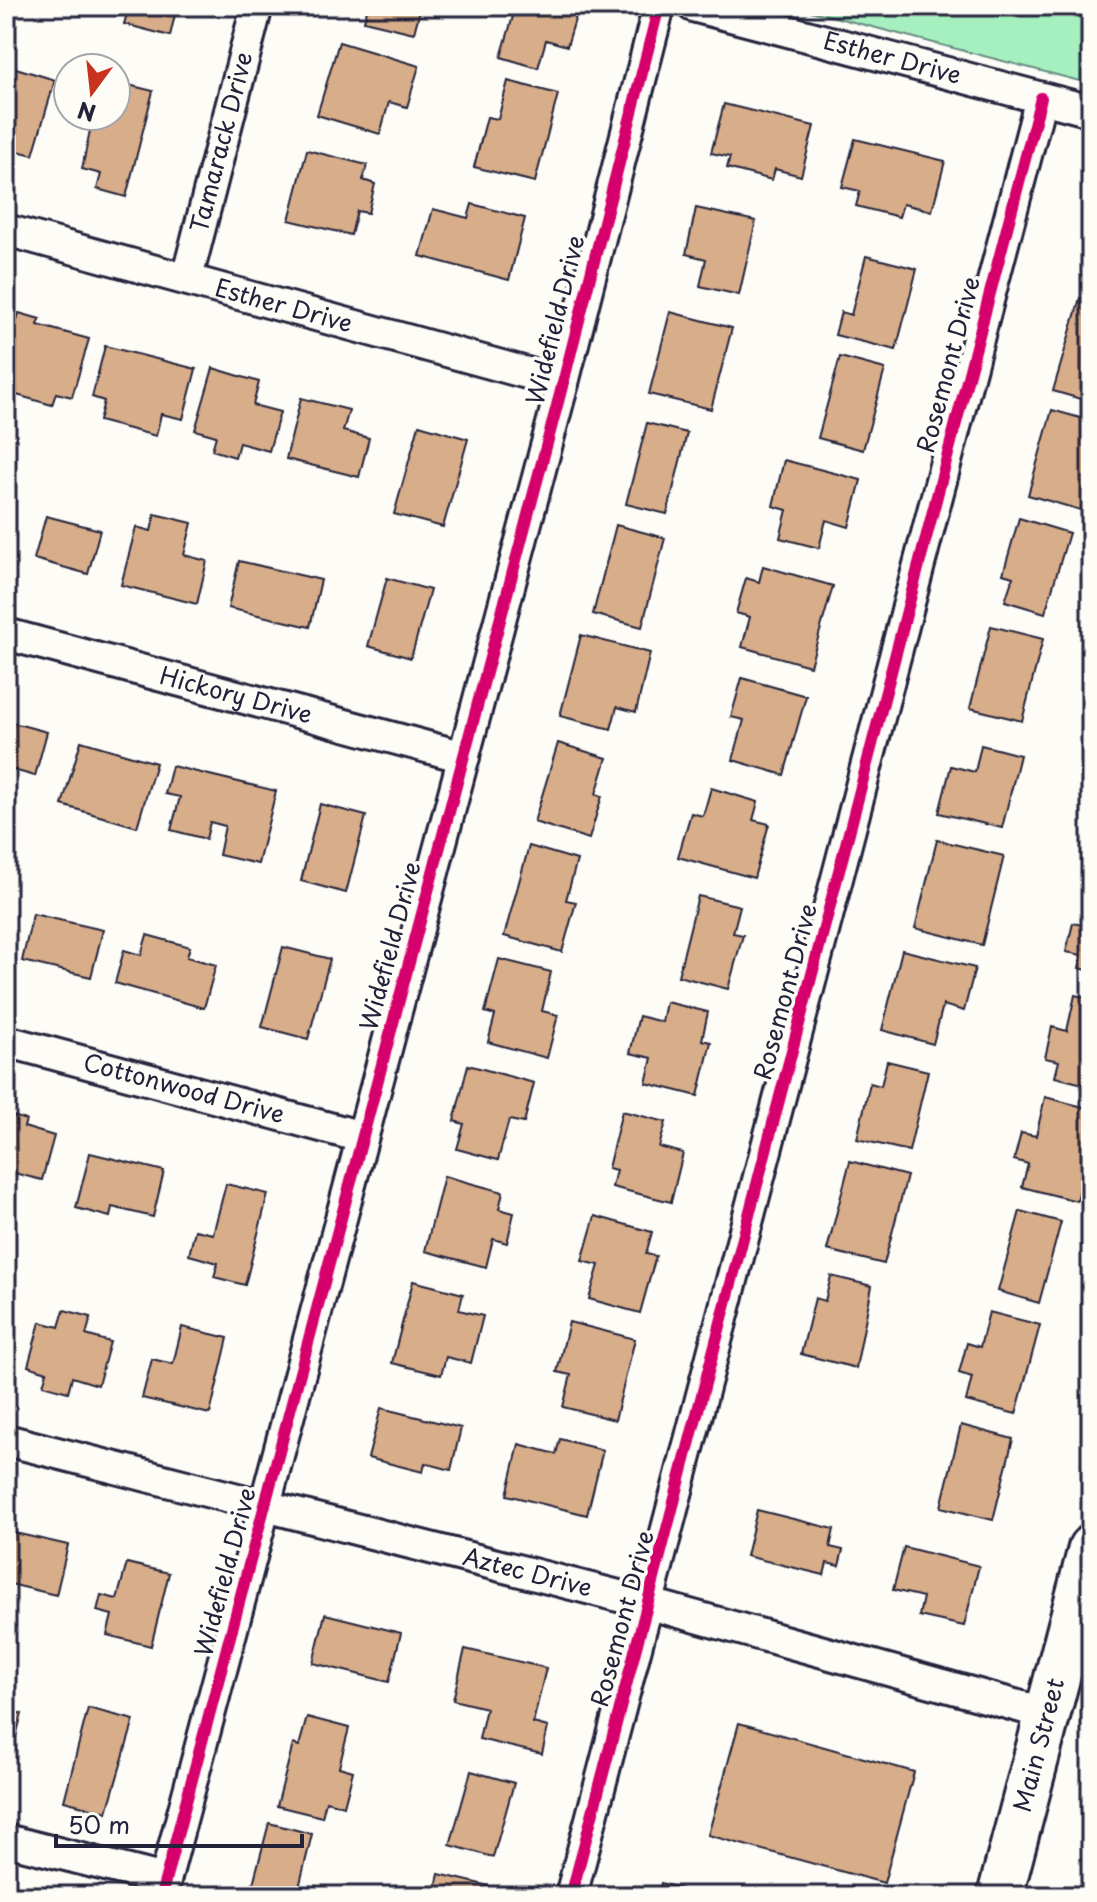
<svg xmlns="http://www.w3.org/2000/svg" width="1097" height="1902" viewBox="0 0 1097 1902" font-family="'Playpen Sans',sans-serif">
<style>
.green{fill:#a6f0bf;stroke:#64897d;stroke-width:2}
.building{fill:#d8ad89;stroke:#22223b;stroke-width:2}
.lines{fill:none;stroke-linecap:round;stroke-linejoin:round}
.minor-casing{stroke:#22223b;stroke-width:36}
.secondary-casing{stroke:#22223b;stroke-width:50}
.minor{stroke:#fdfcf7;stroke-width:30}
.secondary{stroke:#fdfcf7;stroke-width:44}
.cycleway-casing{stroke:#fdfcf7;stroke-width:17}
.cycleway{stroke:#d6006c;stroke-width:12}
.labels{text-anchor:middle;stroke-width:7;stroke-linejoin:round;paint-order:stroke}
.street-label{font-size:24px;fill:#22223b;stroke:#fdfcf7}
</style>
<rect width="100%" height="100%" fill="#fdfcf7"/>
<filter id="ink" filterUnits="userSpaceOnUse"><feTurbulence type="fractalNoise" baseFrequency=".0125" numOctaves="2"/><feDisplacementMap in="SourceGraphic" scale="16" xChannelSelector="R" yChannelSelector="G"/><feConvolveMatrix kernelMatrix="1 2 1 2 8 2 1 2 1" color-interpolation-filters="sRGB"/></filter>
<g filter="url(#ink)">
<path class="green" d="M 792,6 L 1091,6 L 1091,84 Z"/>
<g class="building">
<path d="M 113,6 L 177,6 L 170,36 L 124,24 L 128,10 Z"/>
<path d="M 368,6 L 421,6 L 414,33 L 364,21 Z"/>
<path d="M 516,6 L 579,6 L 567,46 L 546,40 L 538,68 L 501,57 Z"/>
<path d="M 339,42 L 419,66 L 407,107 L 389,102 L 380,134 L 317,115 Z"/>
<path d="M 6,65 L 55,80 L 33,155 L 6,148 Z"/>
<path d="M 508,81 L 558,94 L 535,182 L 474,167 L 487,117 L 498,119 Z"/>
<path d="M 116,82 L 153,91 L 126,197 L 97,189 L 101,174 L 82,169 L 93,116 L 116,116 Z"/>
<path d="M 724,104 L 814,126 L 801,176 L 775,169 L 772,180 L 727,168 L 730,157 L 711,153 Z"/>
<path d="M 855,139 L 945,161 L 932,211 L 903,204 L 899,217 L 856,206 L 860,191 L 842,187 Z"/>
<path d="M 307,150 L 367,165 L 363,180 L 375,184 L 368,213 L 357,211 L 351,235 L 289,220 Z"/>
<path d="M 472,204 L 525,218 L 509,280 L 420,256 L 433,209 L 468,218 Z"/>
<path d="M 696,208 L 756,221 L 739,295 L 700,286 L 706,259 L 686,254 Z"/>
<path d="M 866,256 L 917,269 L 896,350 L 835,335 L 841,312 L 851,315 Z"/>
<path d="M 1080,298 L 1091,301 L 1091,402 L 1053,391 Z"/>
<path d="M 670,312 L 732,328 L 711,409 L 649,394 Z"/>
<path d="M 19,313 L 40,319 L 38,325 L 89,339 L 72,397 L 56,393 L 52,405 L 6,392 L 6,357 Z"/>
<path d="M 105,346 L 196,369 L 183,419 L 161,414 L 156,436 L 99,421 L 104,401 L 92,397 Z"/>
<path d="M 840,357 L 885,369 L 863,450 L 818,438 Z"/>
<path d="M 213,368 L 259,382 L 253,405 L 280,412 L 269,451 L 239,443 L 235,457 L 212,450 L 216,436 L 195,430 Z"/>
<path d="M 301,398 L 349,410 L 343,431 L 369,438 L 359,477 L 286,459 Z"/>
<path d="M 1052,410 L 1091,421 L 1091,513 L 1028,495 Z"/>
<path d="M 647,423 L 687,433 L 667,514 L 626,504 Z"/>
<path d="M 419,425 L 468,439 L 443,527 L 394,514 Z"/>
<path d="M 784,460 L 861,480 L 849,527 L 826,520 L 819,548 L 780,538 L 787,510 L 773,506 Z"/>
<path d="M 155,514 L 192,523 L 184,555 L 207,561 L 197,604 L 121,585 L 136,527 L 151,531 Z"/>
<path d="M 46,516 L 100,530 L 88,574 L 34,559 Z"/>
<path d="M 1019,518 L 1069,533 L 1045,613 L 1005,601 L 1013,577 L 1003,574 Z"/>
<path d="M 616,525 L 665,538 L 642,627 L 593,614 Z"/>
<path d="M 239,561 L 321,580 L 310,627 L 228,608 Z"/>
<path d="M 763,566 L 833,586 L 810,666 L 742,647 L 750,617 L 736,613 L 746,578 L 759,582 Z"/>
<path d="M 387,578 L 430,590 L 411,658 L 368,646 Z"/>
<path d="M 991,626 L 1043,639 L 1022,721 L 970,708 Z"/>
<path d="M 581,635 L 650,653 L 636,712 L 617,707 L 611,729 L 560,716 Z"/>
<path d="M 742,678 L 806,696 L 784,775 L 733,760 L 744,720 L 731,717 Z"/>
<path d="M 6,721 L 47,732 L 35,776 L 6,768 Z"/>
<path d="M 81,741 L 156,763 L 137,827 L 62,805 Z"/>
<path d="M 558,743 L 607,758 L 596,794 L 602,796 L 589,839 L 534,822 Z"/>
<path d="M 981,745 L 1020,755 L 1002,828 L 939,813 L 951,766 L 975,772 Z"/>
<path d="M 172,766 L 276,791 L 258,864 L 219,855 L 225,826 L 210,822 L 206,839 L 171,830 L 180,797 L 165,794 Z"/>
<path d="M 711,788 L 758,802 L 753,820 L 769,824 L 754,878 L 678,857 L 691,813 L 703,816 Z"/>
<path d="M 320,804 L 366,816 L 346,893 L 301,881 Z"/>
<path d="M 937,840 L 1004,856 L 982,945 L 915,928 Z"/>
<path d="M 529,846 L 577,860 L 566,900 L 576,902 L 562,952 L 504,936 Z"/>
<path d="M 698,896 L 740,906 L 733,933 L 743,935 L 728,989 L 678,976 Z"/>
<path d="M 33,914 L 103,930 L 91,977 L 22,961 Z"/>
<path d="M 1073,923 L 1091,927 L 1091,971 L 1079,968 L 1082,955 L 1066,952 Z"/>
<path d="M 147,935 L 190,947 L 187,957 L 216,965 L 204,1008 L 115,983 L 124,950 L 141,955 Z"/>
<path d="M 283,947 L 330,959 L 308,1039 L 262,1027 Z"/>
<path d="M 902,950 L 975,968 L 964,1011 L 943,1005 L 933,1044 L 882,1030 Z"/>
<path d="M 499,959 L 551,972 L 542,1011 L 558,1015 L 547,1058 L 488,1042 L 495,1015 L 485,1012 Z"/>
<path d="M 1075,995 L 1091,999 L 1091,1086 L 1055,1077 L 1059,1061 L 1045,1058 L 1052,1027 L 1067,1031 Z"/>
<path d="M 666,1002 L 708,1012 L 702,1040 L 711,1042 L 698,1096 L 646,1083 L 652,1058 L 630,1053 L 639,1016 L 662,1022 Z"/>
<path d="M 887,1061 L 928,1071 L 909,1151 L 857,1139 L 870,1083 L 881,1086 Z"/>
<path d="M 468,1065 L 534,1083 L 524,1123 L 509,1120 L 498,1160 L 457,1149 L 464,1124 L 454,1121 Z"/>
<path d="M 1045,1097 L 1091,1109 L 1091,1143 L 1077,1201 L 1022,1187 L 1028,1164 L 1014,1160 L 1021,1133 L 1036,1136 Z"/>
<path d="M 622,1111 L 666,1122 L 659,1147 L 683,1153 L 671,1202 L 612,1187 L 616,1170 L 608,1168 Z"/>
<path d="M 6,1114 L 26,1120 L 24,1127 L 54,1136 L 42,1180 L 6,1171 Z"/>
<path d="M 90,1153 L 164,1171 L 153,1217 L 112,1207 L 110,1217 L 76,1208 Z"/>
<path d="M 850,1161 L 907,1176 L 884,1264 L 827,1250 Z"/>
<path d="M 444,1176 L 503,1192 L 499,1209 L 514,1213 L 507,1243 L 493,1239 L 486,1267 L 425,1251 Z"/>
<path d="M 226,1184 L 268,1194 L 245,1285 L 214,1277 L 218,1263 L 189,1255 L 195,1230 L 213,1234 Z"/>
<path d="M 1020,1211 L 1061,1222 L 1039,1303 L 998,1291 Z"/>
<path d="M 595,1216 L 652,1232 L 646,1254 L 656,1256 L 640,1313 L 589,1299 L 599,1265 L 582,1261 Z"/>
<path d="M 831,1276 L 872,1286 L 856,1368 L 801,1354 L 815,1298 L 825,1301 Z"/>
<path d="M 413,1281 L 463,1294 L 459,1310 L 483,1316 L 471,1363 L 446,1357 L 441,1375 L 392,1363 Z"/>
<path d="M 64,1310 L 91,1317 L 86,1335 L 110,1342 L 98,1385 L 72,1377 L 68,1392 L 43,1385 L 47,1372 L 28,1366 L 40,1322 L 59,1327 Z"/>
<path d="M 989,1312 L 1040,1325 L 1016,1414 L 966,1401 L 972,1377 L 959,1373 L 967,1343 L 980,1347 Z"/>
<path d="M 569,1322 L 635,1339 L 615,1420 L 563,1407 L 571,1375 L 557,1372 Z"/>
<path d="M 182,1327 L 228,1338 L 210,1414 L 142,1398 L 152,1359 L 173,1364 Z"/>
<path d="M 381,1408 L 461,1428 L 451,1470 L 425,1463 L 423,1472 L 368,1458 Z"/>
<path d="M 961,1425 L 1013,1439 L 993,1520 L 941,1507 Z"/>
<path d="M 560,1439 L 603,1450 L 587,1515 L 507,1495 L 519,1444 L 556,1454 Z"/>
<path d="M 757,1510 L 834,1529 L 830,1547 L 843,1550 L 839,1566 L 827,1563 L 824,1575 L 746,1556 Z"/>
<path d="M 6,1531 L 68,1545 L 56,1595 L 6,1583 Z"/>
<path d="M 904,1547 L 979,1566 L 964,1626 L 919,1616 L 923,1597 L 893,1590 Z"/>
<path d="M 127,1563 L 169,1573 L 151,1646 L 107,1635 L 112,1615 L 97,1611 L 101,1595 L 117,1599 Z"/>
<path d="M 325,1614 L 401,1633 L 389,1682 L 313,1663 Z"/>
<path d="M 465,1649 L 546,1668 L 533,1723 L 548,1727 L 542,1754 L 479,1739 L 486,1708 L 453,1700 Z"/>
<path d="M 88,1708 L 134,1720 L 107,1812 L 64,1801 Z"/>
<path d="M 6,1709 L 22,1714 L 10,1758 L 6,1756 Z"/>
<path d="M 307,1717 L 349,1728 L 339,1767 L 353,1771 L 344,1806 L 326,1801 L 322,1817 L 277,1806 L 293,1744 L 299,1746 Z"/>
<path d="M 739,1723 L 914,1772 L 884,1883 L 708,1835 Z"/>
<path d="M 471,1771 L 514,1783 L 493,1857 L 450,1845 Z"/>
<path d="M 269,1823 L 312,1834 L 297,1896 L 250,1895 Z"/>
<path d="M 439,1874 L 489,1886 L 487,1896 L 434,1896 Z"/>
<path d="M 661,1883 L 706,1896 L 657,1896 Z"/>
</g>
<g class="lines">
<defs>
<g id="minor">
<path id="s1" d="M 693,6 L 1091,111"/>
<path id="s2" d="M 6,230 L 563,383"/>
<path id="s3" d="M 187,278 L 257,6"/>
<path id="s4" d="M 6,634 L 464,757"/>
<path id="s5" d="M 6,1041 L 362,1137"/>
<path id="s6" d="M 6,1440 L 650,1604 L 1047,1714"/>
<path d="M 6,1840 L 165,1880"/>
<path d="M 161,1896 L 563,383 L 659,6"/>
<path d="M 571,1896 L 1041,98"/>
</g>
<g id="secondary">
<path id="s7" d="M 1000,1896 L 1091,1548"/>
</g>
</defs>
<use href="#minor" class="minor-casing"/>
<use href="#secondary" class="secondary-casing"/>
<use href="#minor" class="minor"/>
<use href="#secondary" class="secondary"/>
<defs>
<g id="cycleway">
<path d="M 161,1896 L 563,383 L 659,6"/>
<path d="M 571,1896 L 1041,98"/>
</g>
</defs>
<use href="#cycleway" class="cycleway-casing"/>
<use href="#cycleway" class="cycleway"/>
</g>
</g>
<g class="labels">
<g class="street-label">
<text dy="8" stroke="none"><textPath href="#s1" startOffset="206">Esther Drive</textPath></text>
<text dy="8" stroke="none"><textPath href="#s3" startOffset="140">Tamarack Drive</textPath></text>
<text dy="8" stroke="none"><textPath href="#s2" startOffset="288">Esther Drive</textPath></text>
<text transform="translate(556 320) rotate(-76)" y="8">Widefield Drive</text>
<text transform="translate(949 365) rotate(-75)" y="8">Rosemont Drive</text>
<text dy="8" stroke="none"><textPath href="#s4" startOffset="238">Hickory Drive</textPath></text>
<text transform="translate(391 946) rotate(-75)" y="8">Widefield Drive</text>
<text transform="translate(786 992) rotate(-75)" y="8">Rosemont Drive</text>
<text dy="8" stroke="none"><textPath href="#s5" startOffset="184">Cottonwood Drive</textPath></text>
<text transform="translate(226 1572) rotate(-75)" y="8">Widefield Drive</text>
<text dy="8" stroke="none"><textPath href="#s6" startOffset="538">Aztec Drive</textPath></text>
<text transform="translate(623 1619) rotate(-75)" y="8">Rosemont Drive</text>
<text dy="8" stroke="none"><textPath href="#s7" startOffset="156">Main Street</textPath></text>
</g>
</g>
<rect width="1097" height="1902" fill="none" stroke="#fdfcf7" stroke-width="32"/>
<rect x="16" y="16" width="1065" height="1870" fill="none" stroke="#22223b" stroke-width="3" filter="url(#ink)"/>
<g transform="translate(92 92) rotate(195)"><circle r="38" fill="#fdfcf7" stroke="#a5a5ac" stroke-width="2"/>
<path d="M0-6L14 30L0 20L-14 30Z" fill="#c8321e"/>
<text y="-12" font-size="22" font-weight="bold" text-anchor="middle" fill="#22223b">N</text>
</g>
<path d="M56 1834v12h246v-12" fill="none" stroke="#22223b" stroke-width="4"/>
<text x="68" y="1834" font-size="24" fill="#22223b" stroke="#fdfcf7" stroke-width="6" paint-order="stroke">50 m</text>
</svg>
